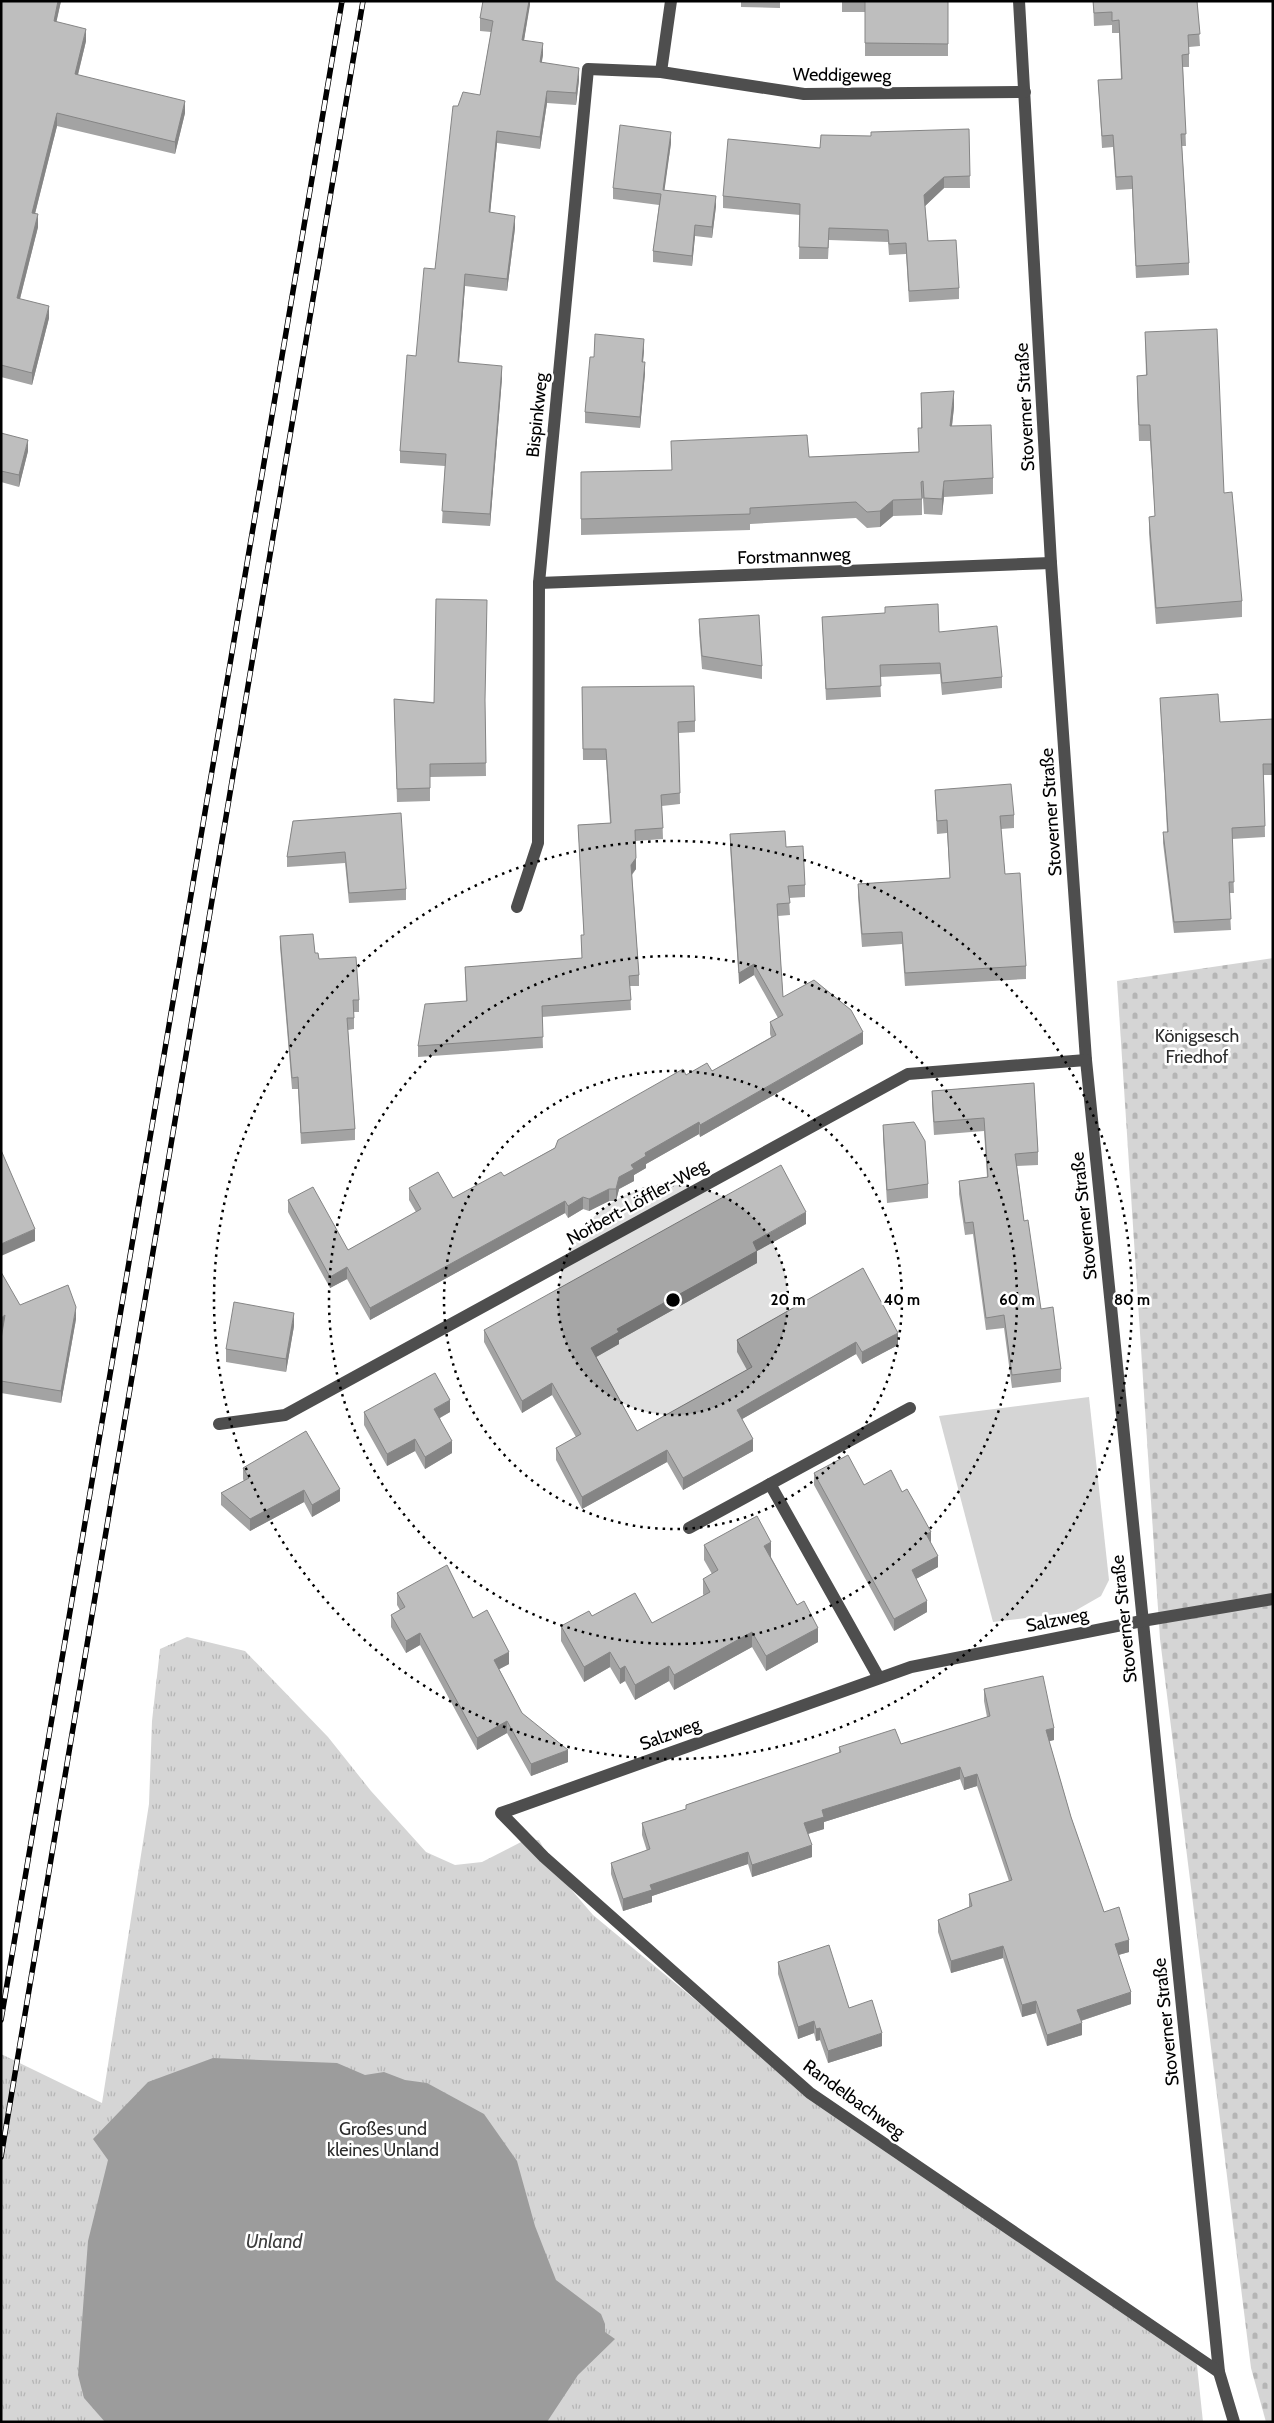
<svg xmlns="http://www.w3.org/2000/svg" width="1274" height="2423" viewBox="0 0 1274 2423" font-family="Cabin,sans-serif">
<style>
.green{fill:#d5d5d5}
.cemetery{fill:url(#cemetery-stones)}
.park{fill:url(#park-tufts)}
.water{fill:#9c9c9c}
.lines{fill:none;stroke-linecap:round;stroke-linejoin:round}
.minor{stroke:#4e4e4e;stroke-width:12}
.rail-casing{stroke:#000;stroke-width:5.5}
.rail{stroke:#fff;stroke-width:4;stroke-dasharray:11;stroke-linecap:butt}
.wall{fill:#a3a3a3}
.shaded-wall{fill:#858585}
.building{fill:#bebebe;stroke:#858585}
.ring{fill:none;stroke:#000;stroke-width:2.5;stroke-dasharray:2.5 5}
.labels{text-anchor:middle;stroke-width:5;stroke-linejoin:round;paint-order:stroke}
.street-label{font-size:18px;fill:#000;stroke:#fff}
.park-label{font-size:18px;fill:#2c2c2c;stroke:#fff}
.water-label{font-size:19px;font-style:italic;fill:#3d3d3d;stroke:#fff}
.centre{fill:#000;stroke:#fff;stroke-width:2.5}
.ring-label{font-size:15px;text-anchor:middle;font-weight:bold;fill:#000;stroke:#fff;stroke-width:5;stroke-linejoin:round;paint-order:stroke}
</style>
<defs>
<pattern id="cemetery-stones" width="16" height="16" patternUnits="userSpaceOnUse" patternTransform="scale(1.25)"><rect width="16" height="16" fill="#d5d5d5"/><path d="M2 7V4a2 2 0 0 1 4 0v3zM10 15v-3a2 2 0 0 1 4 0v3z" fill="#b5b5b5"/></pattern>
<pattern id="park-tufts" width="24" height="20" patternUnits="userSpaceOnUse" patternTransform="scale(1.25)"><rect width="24" height="20" fill="#d5d5d5"/><path d="M3 7l-1-3M5 7V3M7 7l1-3M15 17l-1-3M17 17v-4M19 17l1-3" fill="none" stroke="#b5b5b5"/></pattern>
</defs>
<rect width="100%" height="100%" fill="#fff"/>
<path class="green" d="M 1089,1397 L 1109,1580 L 1101,1596 L 1073,1612 L 993,1622 L 939,1416 Z"/>
<path class="cemetery" d="M 1273,958 L 1273,2422 L 1266,2422 L 1251,2368 L 1160,1639 L 1117,981 Z"/>
<path class="park" d="M 187,1637 L 245,1651 L 328,1737 L 371,1791 L 426,1852 L 455,1865 L 482,1862 L 525,1840 L 539,1840 L 558,1874 L 593,1915 L 821,2104 L 1196,2356 L 1203,2422 L 1,2422 L 1,2054 L 102,2103 L 149,1804 L 152,1721 L 160,1649 Z"/>
<path class="water" d="M 213,2058 L 337,2063 L 365,2075 L 384,2072 L 405,2080 L 427,2083 L 484,2114 L 517,2161 L 535,2226 L 556,2280 L 601,2314 L 605,2324 L 605,2332 L 615,2339 L 578,2375 L 547,2422 L 105,2422 L 84,2398 L 78,2375 L 88,2241 L 108,2160 L 93,2139 L 148,2082 Z"/>
<g class="lines">
<g class="minor">
<path d="M 1019,1 L 1051,563 L 1086,1060 L 1219,2372 L 1234,2422"/>
<path d="M 661,72 L 804,94 L 1025,92"/>
<path d="M 539,583 L 1051,563"/>
<path d="M 517,907 L 538,843 L 539,583 L 588,69 L 661,72 L 671,1"/>
<path d="M 219,1424 L 285,1415 L 908,1074 L 1086,1060"/>
<path d="M 770,1484 L 879,1678"/>
<path d="M 689,1528 L 910,1408"/>
<path d="M 1219,2372 L 810,2093 L 544,1857 L 501,1813 L 911,1667 L 1142,1621 L 1273,1599"/>
</g>
<defs>
<g id="rail">
<path d="M 1,2020 L 342,1"/>
<path d="M 1,2157 L 363,1"/>
</g>
</defs>
<use href="#rail" class="rail-casing"/>
<use href="#rail" class="rail"/>
</g>
<g class="wall">
<path d="M 1,1 L 61,1 L 56,22 L 86,41 L 78,75 L 185,113 L 175,154 L 57,126 L 35,214 L 38,227 L 20,299 L 49,318 L 32,385 L 1,377 Z"/>
<path d="M 530,1 L 524,40 L 543,55 L 541,63 L 579,80 L 576,105 L 547,103 L 540,149 L 497,143 L 490,213 L 515,228 L 507,291 L 465,286 L 459,362 L 502,378 L 490,526 L 442,523 L 445,466 L 400,463 L 400,451 L 416,356 L 435,269 L 458,106 L 480,95 L 491,32 L 480,31 L 480,18 Z"/>
<path d="M 741,1 L 780,1 L 780,8 L 741,7 Z"/>
<path d="M 842,1 L 948,1 L 948,56 L 865,56 L 865,12 L 842,12 Z"/>
<path d="M 1093,1 L 1197,1 L 1200,46 L 1189,47 L 1189,67 L 1183,67 L 1186,146 L 1182,146 L 1189,263 L 1189,275 L 1136,278 L 1132,189 L 1116,190 L 1113,147 L 1102,148 L 1098,80 L 1121,79 L 1119,33 L 1112,33 L 1112,25 L 1094,26 Z"/>
<path d="M 969,129 L 970,188 L 944,188 L 925,206 L 928,241 L 959,288 L 959,299 L 909,302 L 906,254 L 889,255 L 888,242 L 829,240 L 828,259 L 799,259 L 800,215 L 723,208 L 723,196 L 820,148 L 871,136 Z"/>
<path d="M 671,143 L 664,190 L 716,206 L 712,238 L 695,236 L 692,266 L 653,262 L 653,251 L 659,205 L 613,199 L 613,188 Z"/>
<path d="M 1145,332 L 1224,493 L 1242,601 L 1242,617 L 1156,624 L 1149,533 L 1149,517 L 1155,516 L 1150,441 L 1139,441 L 1137,392 L 1137,376 L 1146,375 Z"/>
<path d="M 644,350 L 643,362 L 645,373 L 640,428 L 585,423 L 585,412 L 594,357 Z"/>
<path d="M 921,393 L 954,407 L 952,426 L 993,478 L 993,494 L 944,497 L 942,515 L 924,514 L 923,498 L 922,498 L 922,515 L 893,516 L 880,527 L 867,528 L 856,518 L 750,524 L 750,530 L 581,535 L 581,472 L 671,470 L 809,457 L 919,452 L 918,428 L 921,428 Z"/>
<path d="M 1,433 L 28,451 L 19,487 L 1,482 Z"/>
<path d="M 822,617 L 939,632 L 1002,677 L 1002,688 L 942,695 L 940,674 L 880,677 L 881,697 L 826,700 Z"/>
<path d="M 699,619 L 762,666 L 762,679 L 702,669 L 699,632 Z"/>
<path d="M 582,687 L 695,721 L 695,732 L 679,733 L 680,804 L 662,806 L 663,839 L 635,841 L 636,869 L 632,875 L 639,975 L 639,986 L 630,986 L 631,1010 L 542,1017 L 543,1048 L 418,1057 L 418,1046 L 466,1001 L 465,967 L 582,958 L 581,935 L 584,935 L 578,825 L 610,823 L 606,760 L 583,760 Z"/>
<path d="M 1160,698 L 1220,722 L 1273,719 L 1273,775 L 1264,775 L 1265,837 L 1232,839 L 1234,893 L 1229,893 L 1231,930 L 1174,933 L 1163,843 L 1163,832 L 1167,832 Z"/>
<path d="M 394,699 L 485,706 L 486,776 L 430,777 L 430,801 L 397,802 Z"/>
<path d="M 935,790 L 1014,815 L 1014,828 L 1001,829 L 1005,874 L 1026,966 L 1026,979 L 905,986 L 902,944 L 862,947 L 858,897 L 858,884 L 950,878 L 947,833 L 937,834 Z"/>
<path d="M 293,821 L 406,889 L 406,900 L 349,903 L 345,863 L 287,867 L 287,857 Z"/>
<path d="M 730,834 L 786,847 L 805,885 L 805,897 L 789,898 L 790,915 L 778,916 L 783,997 L 863,1044 L 700,1137 L 699,1134 L 646,1164 L 646,1168 L 634,1175 L 634,1181 L 619,1189 L 616,1201 L 609,1201 L 589,1211 L 583,1209 L 568,1218 L 565,1213 L 370,1320 L 347,1279 L 330,1288 L 288,1212 L 288,1200 L 348,1250 L 416,1212 L 409,1200 L 409,1188 L 453,1198 L 504,1176 L 686,1075 L 712,1071 L 771,1037 L 770,1034 L 770,1022 L 778,1018 L 754,975 L 739,984 L 730,846 Z"/>
<path d="M 280,936 L 315,953 L 319,959 L 359,1000 L 359,1012 L 354,1012 L 354,1029 L 348,1030 L 355,1129 L 355,1140 L 301,1144 L 298,1089 L 292,1089 L 280,947 Z"/>
<path d="M 1034,1083 L 1038,1152 L 1038,1165 L 1017,1166 L 1024,1221 L 1041,1309 L 1061,1369 L 1061,1382 L 1012,1388 L 1004,1328 L 986,1330 L 973,1234 L 965,1235 L 959,1194 L 959,1181 L 987,1177 L 984,1131 L 934,1135 L 932,1103 L 932,1091 Z"/>
<path d="M 883,1125 L 928,1184 L 928,1198 L 887,1203 L 883,1138 Z"/>
<path d="M 806,1224 L 757,1251 L 757,1263 L 619,1340 L 619,1344 L 596,1357 L 637,1431 L 747,1370 L 737,1352 L 737,1340 L 863,1268 L 898,1345 L 862,1364 L 856,1354 L 742,1419 L 753,1451 L 683,1490 L 667,1462 L 582,1509 L 556,1460 L 556,1448 L 576,1437 L 552,1395 L 522,1413 L 484,1342 L 484,1330 Z"/>
<path d="M 20,1305 L 76,1319 L 61,1403 L 1,1393 L 1,1339 L 3,1329 Z"/>
<path d="M 294,1326 L 286,1372 L 226,1362 L 226,1349 Z"/>
<path d="M 364,1412 L 450,1412 L 440,1418 L 452,1453 L 425,1469 L 415,1451 L 387,1466 L 364,1425 Z"/>
<path d="M 243,1468 L 340,1501 L 312,1517 L 304,1502 L 250,1531 L 221,1505 L 221,1493 L 244,1481 L 243,1479 Z"/>
<path d="M 814,1473 L 864,1485 L 902,1492 L 931,1543 L 938,1567 L 916,1579 L 927,1612 L 894,1631 L 814,1485 Z"/>
<path d="M 704,1545 L 771,1557 L 797,1605 L 818,1642 L 766,1671 L 752,1647 L 674,1690 L 669,1681 L 635,1700 L 625,1681 L 620,1684 L 610,1667 L 584,1682 L 561,1641 L 561,1626 L 592,1616 L 652,1623 L 704,1596 L 703,1594 L 703,1579 L 712,1574 L 704,1560 Z"/>
<path d="M 397,1593 L 473,1618 L 509,1664 L 499,1669 L 522,1713 L 568,1762 L 531,1776 L 507,1733 L 477,1750 L 420,1645 L 406,1653 L 391,1627 L 391,1615 L 400,1610 L 397,1605 Z"/>
<path d="M 984,1689 L 1054,1740 L 1049,1741 L 1071,1817 L 1104,1912 L 1129,1952 L 1118,1955 L 1131,2004 L 1081,2021 L 1082,2035 L 1047,2046 L 1036,2013 L 1022,2017 L 1003,1958 L 951,1973 L 938,1932 L 938,1920 L 969,1907 L 969,1894 L 1009,1881 L 977,1786 L 964,1790 L 960,1779 L 824,1822 L 824,1829 L 808,1834 L 812,1857 L 752,1877 L 748,1864 L 652,1896 L 652,1902 L 623,1911 L 611,1874 L 611,1863 L 647,1851 L 642,1835 L 642,1823 L 686,1809 L 686,1805 L 839,1753 L 839,1747 L 901,1744 L 987,1717 L 984,1701 Z"/>
<path d="M 778,1962 L 849,2008 L 882,2046 L 828,2063 L 820,2040 L 816,2041 L 814,2033 L 798,2039 L 778,1974 Z"/>
</g>
<g class="shaded-wall">
<path d="M 58,1 L 61,1 L 54,33 L 54,21 Z"/>
<path d="M 529,1 L 530,1 L 530,5 L 522,52 L 522,40 Z"/>
<path d="M 86,29 L 86,41 L 75,86 L 75,74 Z"/>
<path d="M 543,43 L 543,55 L 540,74 L 540,62 Z"/>
<path d="M 579,68 L 579,80 L 576,105 L 576,93 Z"/>
<path d="M 547,91 L 547,103 L 540,149 L 540,137 Z"/>
<path d="M 185,101 L 185,113 L 175,154 L 175,142 Z"/>
<path d="M 57,113 L 57,126 L 32,225 L 32,213 Z"/>
<path d="M 497,131 L 497,143 L 489,225 L 489,212 Z"/>
<path d="M 671,132 L 671,143 L 663,201 L 663,190 Z"/>
<path d="M 944,177 L 944,188 L 924,207 L 924,195 Z"/>
<path d="M 716,196 L 716,206 L 712,238 L 712,227 Z"/>
<path d="M 38,214 L 38,227 L 17,310 L 17,298 Z"/>
<path d="M 515,216 L 515,228 L 507,291 L 507,279 Z"/>
<path d="M 695,225 L 695,236 L 692,266 L 692,256 Z"/>
<path d="M 465,274 L 465,286 L 458,374 L 458,362 Z"/>
<path d="M 49,306 L 49,318 L 32,385 L 32,373 Z"/>
<path d="M 644,339 L 644,350 L 642,373 L 642,362 Z"/>
<path d="M 645,362 L 645,373 L 640,428 L 640,417 Z"/>
<path d="M 502,366 L 502,378 L 490,526 L 490,514 Z"/>
<path d="M 954,391 L 954,407 L 950,442 L 950,426 Z"/>
<path d="M 28,440 L 28,451 L 19,487 L 19,475 Z"/>
<path d="M 944,481 L 944,497 L 942,515 L 942,499 Z"/>
<path d="M 893,500 L 893,516 L 880,527 L 880,511 Z"/>
<path d="M 636,858 L 636,869 L 631,875 L 631,865 Z"/>
<path d="M 754,964 L 754,975 L 739,984 L 739,973 Z"/>
<path d="M 863,1032 L 863,1044 L 700,1137 L 700,1125 Z"/>
<path d="M 699,1122 L 699,1134 L 646,1164 L 646,1168 L 634,1175 L 634,1181 L 619,1189 L 616,1201 L 616,1189 L 619,1177 L 631,1165 L 645,1153 Z"/>
<path d="M 609,1189 L 609,1201 L 589,1211 L 589,1199 Z"/>
<path d="M 583,1197 L 583,1209 L 568,1218 L 568,1206 Z"/>
<path d="M 565,1201 L 565,1213 L 370,1320 L 370,1308 Z"/>
<path d="M 806,1212 L 806,1224 L 757,1251 L 757,1263 L 619,1340 L 619,1344 L 591,1360 L 591,1348 L 617,1329 L 753,1242 Z"/>
<path d="M 35,1229 L 35,1241 L 1,1256 L 1,1244 Z"/>
<path d="M 347,1267 L 347,1279 L 330,1288 L 330,1277 Z"/>
<path d="M 76,1307 L 76,1319 L 61,1403 L 61,1391 Z"/>
<path d="M 294,1313 L 294,1326 L 286,1372 L 286,1359 Z"/>
<path d="M 5,1315 L 5,1327 L 1,1330 L 1,1318 Z"/>
<path d="M 898,1333 L 898,1345 L 862,1364 L 862,1352 Z"/>
<path d="M 856,1342 L 856,1354 L 737,1422 L 737,1410 Z"/>
<path d="M 552,1383 L 552,1395 L 522,1413 L 522,1401 Z"/>
<path d="M 450,1400 L 450,1412 L 434,1421 L 434,1409 Z"/>
<path d="M 415,1439 L 415,1451 L 387,1466 L 387,1454 Z"/>
<path d="M 753,1439 L 753,1451 L 683,1490 L 683,1478 Z"/>
<path d="M 452,1441 L 452,1453 L 425,1469 L 425,1457 Z"/>
<path d="M 667,1450 L 667,1462 L 582,1509 L 582,1497 Z"/>
<path d="M 340,1489 L 340,1501 L 312,1517 L 312,1505 Z"/>
<path d="M 304,1490 L 304,1502 L 250,1531 L 250,1519 Z"/>
<path d="M 931,1532 L 931,1543 L 926,1534 Z"/>
<path d="M 771,1542 L 771,1557 L 764,1561 L 764,1546 Z"/>
<path d="M 938,1556 L 938,1567 L 912,1581 L 912,1570 Z"/>
<path d="M 927,1601 L 927,1612 L 894,1631 L 894,1619 Z"/>
<path d="M 818,1628 L 818,1642 L 766,1671 L 766,1656 Z"/>
<path d="M 752,1632 L 752,1647 L 674,1690 L 674,1675 Z"/>
<path d="M 420,1633 L 420,1645 L 406,1653 L 406,1641 Z"/>
<path d="M 509,1652 L 509,1664 L 494,1672 L 494,1660 Z"/>
<path d="M 610,1652 L 610,1667 L 584,1682 L 584,1667 Z"/>
<path d="M 625,1666 L 625,1681 L 620,1684 L 620,1669 Z"/>
<path d="M 669,1666 L 669,1681 L 635,1700 L 635,1685 Z"/>
<path d="M 507,1721 L 507,1733 L 477,1750 L 477,1738 Z"/>
<path d="M 1054,1728 L 1054,1740 L 1046,1742 L 1046,1730 Z"/>
<path d="M 568,1750 L 568,1762 L 531,1776 L 531,1764 Z"/>
<path d="M 960,1767 L 960,1779 L 824,1822 L 824,1829 L 804,1835 L 804,1823 L 822,1810 Z"/>
<path d="M 977,1774 L 977,1786 L 964,1790 L 964,1778 Z"/>
<path d="M 812,1845 L 812,1857 L 752,1877 L 752,1865 Z"/>
<path d="M 748,1852 L 748,1864 L 652,1896 L 652,1902 L 623,1911 L 623,1899 L 650,1885 Z"/>
<path d="M 1129,1940 L 1129,1952 L 1115,1956 L 1115,1944 Z"/>
<path d="M 1003,1946 L 1003,1958 L 951,1973 L 951,1961 Z"/>
<path d="M 1131,1992 L 1131,2004 L 1077,2022 L 1077,2010 Z"/>
<path d="M 1036,2001 L 1036,2013 L 1022,2017 L 1022,2005 Z"/>
<path d="M 814,2021 L 814,2033 L 798,2039 L 798,2027 Z"/>
<path d="M 1082,2023 L 1082,2035 L 1047,2046 L 1047,2035 Z"/>
<path d="M 820,2028 L 820,2040 L 816,2041 L 816,2029 Z"/>
<path d="M 882,2033 L 882,2046 L 828,2063 L 828,2051 Z"/>
</g>
<g class="building">
<path d="M 1,1 L 58,1 L 54,21 L 86,29 L 75,74 L 185,101 L 175,142 L 57,113 L 32,213 L 38,214 L 17,298 L 49,306 L 32,373 L 1,365 Z"/>
<path d="M 483,1 L 529,1 L 522,40 L 543,43 L 540,62 L 579,68 L 576,93 L 547,91 L 540,137 L 497,131 L 489,212 L 515,216 L 507,279 L 465,274 L 458,362 L 502,366 L 490,514 L 442,511 L 446,454 L 400,451 L 407,355 L 416,356 L 424,268 L 435,269 L 453,106 L 458,106 L 463,92 L 480,95 L 493,21 L 480,18 Z"/>
<path d="M 865,1 L 948,1 L 948,44 L 865,43 Z"/>
<path d="M 1093,1 L 1197,1 L 1200,34 L 1188,35 L 1189,54 L 1182,55 L 1186,134 L 1181,134 L 1189,263 L 1136,266 L 1132,176 L 1116,177 L 1113,135 L 1102,136 L 1098,80 L 1122,79 L 1119,20 L 1112,21 L 1112,12 L 1094,13 Z"/>
<path d="M 620,125 L 671,132 L 663,190 L 716,196 L 712,227 L 695,225 L 692,256 L 653,251 L 661,194 L 613,188 Z"/>
<path d="M 969,129 L 970,176 L 944,177 L 924,195 L 928,241 L 956,240 L 959,288 L 909,291 L 906,243 L 889,244 L 888,230 L 829,228 L 828,248 L 799,247 L 800,204 L 723,196 L 728,139 L 820,148 L 821,135 L 871,136 L 871,132 Z"/>
<path d="M 1217,329 L 1224,493 L 1232,492 L 1242,601 L 1156,608 L 1149,517 L 1155,516 L 1150,425 L 1139,425 L 1137,376 L 1147,375 L 1145,332 Z"/>
<path d="M 595,334 L 644,339 L 642,362 L 645,362 L 640,417 L 585,412 L 590,357 L 594,357 Z"/>
<path d="M 954,391 L 950,426 L 991,425 L 993,478 L 944,481 L 942,499 L 924,498 L 923,481 L 921,482 L 922,499 L 893,500 L 880,511 L 867,512 L 856,502 L 750,508 L 750,514 L 581,519 L 581,472 L 672,470 L 671,441 L 807,435 L 809,457 L 919,452 L 918,428 L 922,428 L 921,393 Z"/>
<path d="M 1,433 L 28,440 L 19,475 L 1,471 Z"/>
<path d="M 436,599 L 487,600 L 485,700 L 486,763 L 430,764 L 430,788 L 397,789 L 394,699 L 434,703 Z"/>
<path d="M 938,604 L 939,632 L 997,626 L 1002,677 L 942,683 L 940,663 L 880,665 L 881,686 L 826,689 L 822,617 L 885,613 L 885,607 Z"/>
<path d="M 759,615 L 762,666 L 702,656 L 699,619 Z"/>
<path d="M 694,686 L 695,721 L 678,722 L 680,793 L 661,795 L 663,828 L 635,830 L 636,858 L 631,865 L 639,975 L 629,976 L 631,1000 L 542,1006 L 543,1037 L 418,1046 L 425,1004 L 467,1001 L 465,967 L 582,958 L 581,935 L 584,935 L 578,825 L 611,823 L 606,749 L 583,749 L 582,687 Z"/>
<path d="M 1218,694 L 1220,722 L 1273,719 L 1273,764 L 1263,764 L 1265,826 L 1232,828 L 1234,882 L 1229,882 L 1231,919 L 1174,922 L 1163,832 L 1168,832 L 1160,698 Z"/>
<path d="M 1011,784 L 1014,815 L 1000,816 L 1005,874 L 1020,873 L 1026,966 L 905,973 L 902,932 L 862,934 L 858,884 L 950,878 L 947,820 L 937,821 L 935,790 Z"/>
<path d="M 401,813 L 406,889 L 349,893 L 345,852 L 287,857 L 293,821 Z"/>
<path d="M 785,831 L 786,847 L 803,846 L 805,885 L 788,886 L 790,903 L 777,904 L 783,997 L 814,980 L 851,1010 L 863,1032 L 700,1125 L 699,1122 L 645,1153 L 646,1156 L 631,1165 L 634,1169 L 619,1177 L 616,1189 L 609,1189 L 589,1199 L 583,1197 L 568,1206 L 565,1201 L 370,1308 L 347,1267 L 330,1277 L 288,1200 L 313,1187 L 348,1250 L 421,1209 L 409,1188 L 438,1172 L 453,1198 L 501,1172 L 504,1176 L 555,1148 L 558,1140 L 683,1069 L 686,1075 L 707,1063 L 712,1071 L 776,1035 L 770,1022 L 783,1015 L 754,964 L 739,973 L 730,834 Z"/>
<path d="M 313,934 L 315,953 L 318,953 L 319,959 L 356,957 L 359,1000 L 353,1000 L 354,1018 L 347,1018 L 355,1129 L 301,1133 L 298,1077 L 292,1078 L 280,936 Z"/>
<path d="M 1034,1083 L 1038,1152 L 1015,1154 L 1024,1221 L 1028,1220 L 1041,1309 L 1053,1307 L 1061,1369 L 1012,1375 L 1004,1315 L 986,1318 L 973,1222 L 965,1223 L 959,1181 L 988,1177 L 984,1118 L 934,1122 L 932,1091 Z"/>
<path d="M 914,1122 L 925,1141 L 928,1184 L 887,1190 L 883,1125 Z"/>
<path d="M 1,1150 L 35,1229 L 1,1244 Z"/>
<path d="M 781,1165 L 806,1212 L 753,1242 L 757,1251 L 617,1329 L 619,1332 L 591,1348 L 637,1431 L 752,1367 L 737,1340 L 863,1268 L 898,1333 L 862,1352 L 856,1342 L 737,1410 L 753,1439 L 683,1478 L 667,1450 L 582,1497 L 556,1448 L 581,1434 L 552,1383 L 522,1401 L 484,1330 Z"/>
<path d="M 1,1272 L 20,1305 L 68,1285 L 76,1307 L 61,1391 L 1,1381 L 1,1339 L 5,1315 L 1,1318 Z"/>
<path d="M 234,1302 L 294,1313 L 286,1359 L 226,1349 Z"/>
<path d="M 435,1373 L 450,1400 L 434,1409 L 452,1441 L 425,1457 L 415,1439 L 387,1454 L 364,1412 Z"/>
<path d="M 306,1431 L 340,1489 L 312,1505 L 304,1490 L 250,1519 L 221,1493 L 249,1478 L 243,1468 Z"/>
<path d="M 848,1455 L 864,1485 L 891,1470 L 902,1492 L 907,1489 L 919,1510 L 931,1532 L 926,1534 L 938,1556 L 912,1570 L 927,1601 L 894,1619 L 814,1473 Z"/>
<path d="M 757,1516 L 771,1542 L 764,1546 L 797,1605 L 804,1601 L 818,1628 L 766,1656 L 752,1632 L 674,1675 L 669,1666 L 635,1685 L 625,1666 L 620,1669 L 610,1652 L 584,1667 L 561,1626 L 589,1611 L 592,1616 L 635,1593 L 652,1623 L 710,1592 L 703,1579 L 718,1570 L 704,1545 Z"/>
<path d="M 447,1565 L 473,1618 L 487,1610 L 509,1652 L 494,1660 L 522,1713 L 568,1750 L 531,1764 L 507,1721 L 477,1738 L 420,1633 L 406,1641 L 391,1615 L 405,1607 L 397,1593 Z"/>
<path d="M 1043,1676 L 1054,1728 L 1046,1730 L 1071,1817 L 1104,1912 L 1119,1907 L 1129,1940 L 1115,1944 L 1131,1992 L 1077,2010 L 1082,2023 L 1047,2035 L 1036,2001 L 1022,2005 L 1003,1946 L 951,1961 L 938,1920 L 972,1906 L 969,1894 L 1012,1880 L 977,1774 L 964,1778 L 960,1767 L 822,1810 L 824,1817 L 804,1823 L 812,1845 L 752,1865 L 748,1852 L 650,1885 L 652,1890 L 623,1899 L 611,1863 L 650,1849 L 642,1823 L 686,1809 L 686,1805 L 841,1752 L 839,1747 L 895,1729 L 901,1744 L 990,1716 L 984,1689 Z"/>
<path d="M 829,1945 L 849,2008 L 872,2000 L 882,2033 L 828,2051 L 820,2028 L 816,2029 L 814,2021 L 798,2027 L 778,1962 Z"/>
</g>
<circle cx="673" cy="1300" r="115" fill="#000" fill-opacity=".12"/>
<g class="ring">
<circle cx="673" cy="1300" r="115"/>
<circle cx="673" cy="1300" r="229"/>
<circle cx="673" cy="1300" r="344"/>
<circle cx="673" cy="1300" r="459"/>
</g>
<g class="labels">
<g class="street-label">
<text transform="translate(842 75) rotate(1)" y="6">Weddigeweg</text>
<text transform="translate(1025 407) rotate(-93)" y="6">Stoverner Straße</text>
<text transform="translate(537 415) rotate(-84)" y="6">Bispinkweg</text>
<text transform="translate(794 556) rotate(-2)" y="6">Forstmannweg</text>
<text transform="translate(1051 812) rotate(-94)" y="6">Stoverner Straße</text>
<text transform="translate(637 1202) rotate(-29)" y="6">Norbert-Löffler-Weg</text>
<text transform="translate(1084 1216) rotate(-96)" y="6">Stoverner Straße</text>
<text transform="translate(1124 1619) rotate(-96)" y="6">Stoverner Straße</text>
<text transform="translate(1057 1620) rotate(-11)" y="6">Salzweg</text>
<text transform="translate(670 1734) rotate(-20)" y="6">Salzweg</text>
<text transform="translate(1166 2022) rotate(-96)" y="6">Stoverner Straße</text>
<text transform="translate(854 2099) rotate(36)" y="6">Randelbachweg</text>
</g>
<g class="park-label">
<text x="1197" y="1042">Königsesch<tspan x="1197" dy="21">Friedhof</tspan></text>
<text x="383" y="2135">Großes und<tspan x="383" dy="21">kleines Unland</tspan></text>
</g>
<g class="water-label">
<text x="274" y="2248">Unland</text>
</g>
</g>
<circle cx="673" cy="1300" r="8" class="centre"/>
<g class="ring-label">
<text x="788" y="1305">20 m</text>
<text x="902" y="1305">40 m</text>
<text x="1017" y="1305">60 m</text>
<text x="1132" y="1305">80 m</text>
</g>
<rect width="1274" height="2423" fill="none" stroke="#000000" stroke-width="5"/>
</svg>
